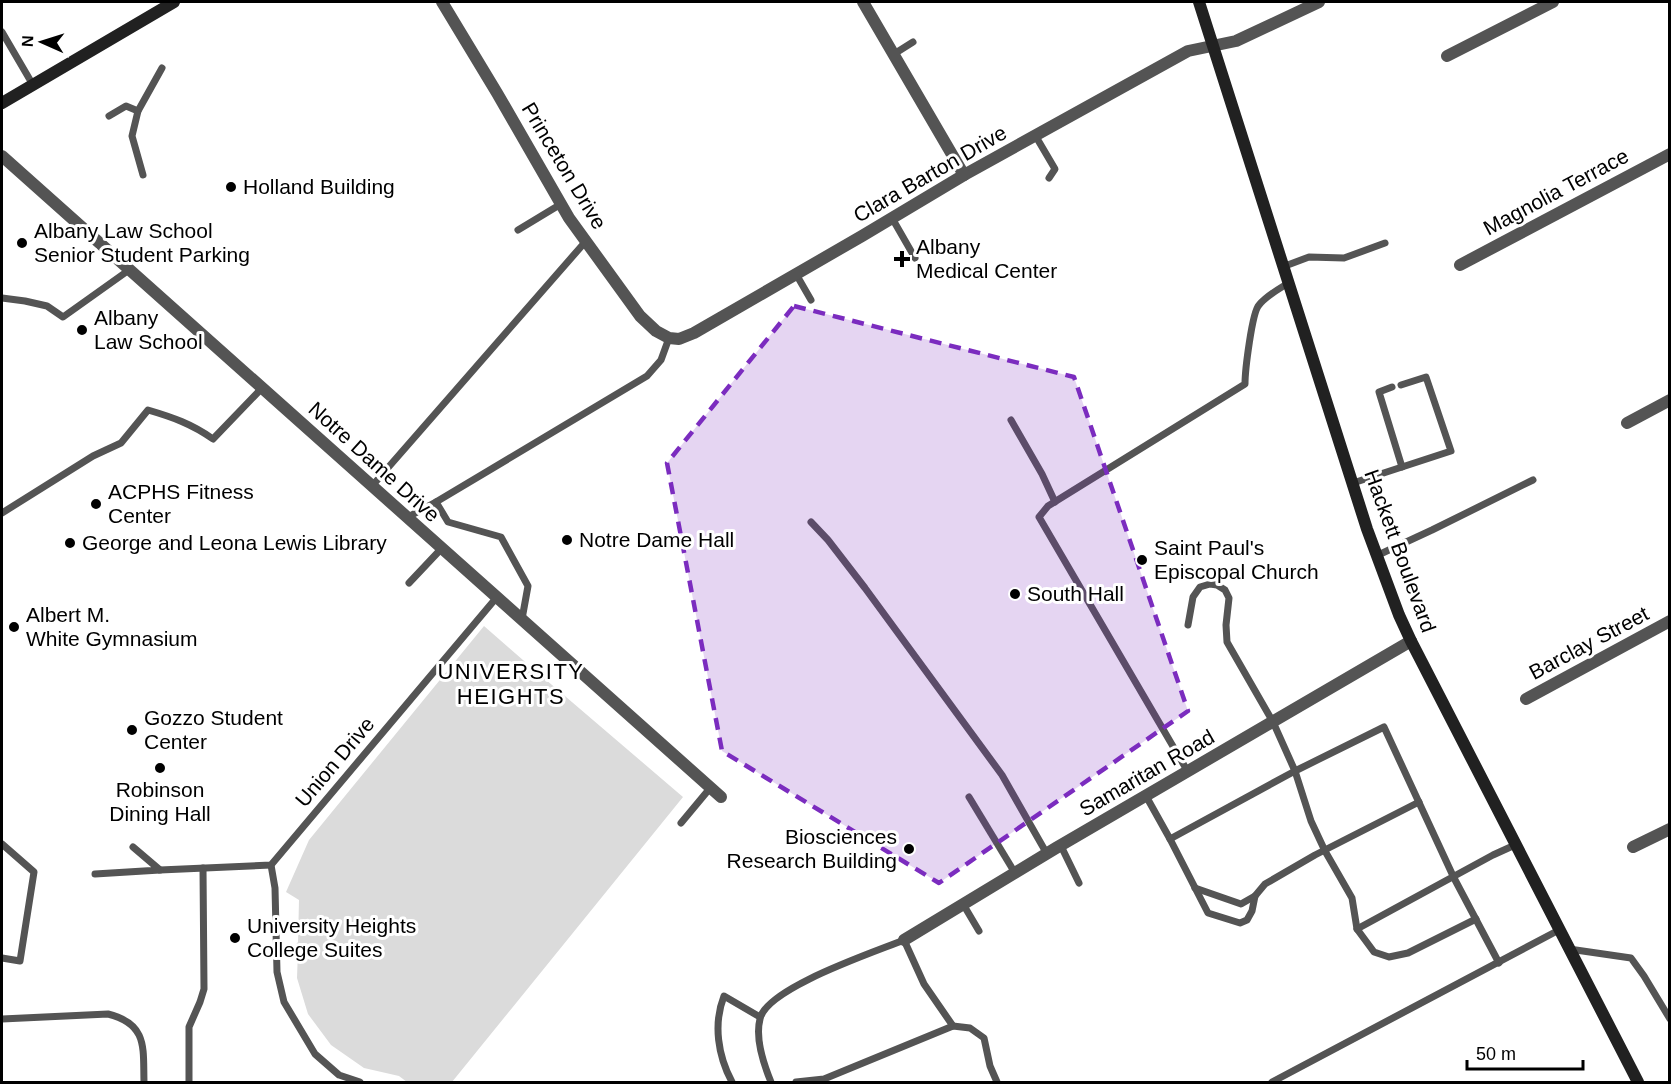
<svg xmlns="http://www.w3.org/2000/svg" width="1671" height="1084" viewBox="0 0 1671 1084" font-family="Helvetica,sans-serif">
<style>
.green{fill:#dbdbdb}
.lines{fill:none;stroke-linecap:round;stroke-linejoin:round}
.lane{stroke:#545454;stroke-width:7}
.street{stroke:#545454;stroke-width:12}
.secondary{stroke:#212121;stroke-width:12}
.marked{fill:#7b2cbf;fill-opacity:0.2;stroke:#7b2cbf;stroke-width:4.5;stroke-dasharray:12 8;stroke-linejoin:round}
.poi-dot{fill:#000;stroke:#fff;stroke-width:2}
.labels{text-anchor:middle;stroke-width:6;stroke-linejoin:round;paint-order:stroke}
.street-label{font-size:21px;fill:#000;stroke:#fff}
.poi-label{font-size:21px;fill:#000;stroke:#fff;text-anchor:start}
.neighbourhood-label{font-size:22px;letter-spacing:1.5px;fill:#000;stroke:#fff}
</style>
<rect width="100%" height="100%" fill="#fff"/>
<path class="green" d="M 484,626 L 531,667 L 534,663 L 548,675 L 545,679 L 683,797 L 452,1082 L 407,1082 L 399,1076 L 364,1068 L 331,1045 L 308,1014 L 297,978 L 298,950 L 294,947 L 298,942 L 299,900 L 286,892 L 309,840 Z"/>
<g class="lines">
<g class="lane">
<path d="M 2,32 L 33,85"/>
<path d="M 894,54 L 913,42"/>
<path d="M 109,116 L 126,106 L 138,111"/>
<path d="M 1035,135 L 1055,169 L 1049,178"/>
<path d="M 143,175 L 132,136 L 138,111 L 162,68"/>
<path d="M 892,218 L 915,258"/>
<path d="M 518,230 L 561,204"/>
<path d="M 1285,266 L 1309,257 L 1344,258 L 1385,243"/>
<path d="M 796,274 L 811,300"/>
<path d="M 2,298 L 25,301 L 47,306 L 63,317 L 129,270"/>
<path d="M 1392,387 L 1379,392 L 1402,467"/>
<path d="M 1011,420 L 1042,474 L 1055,502"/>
<path d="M 1353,483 L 1451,451 L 1426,377 L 1401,385"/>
<path d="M 372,486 L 586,241"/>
<path d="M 436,502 L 448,522 L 501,537 L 528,586 L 522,619"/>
<path d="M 2,513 L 93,456 L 121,443 L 148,410 C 172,417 192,424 213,439 L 262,388"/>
<path d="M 408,517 L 436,502 L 647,376 L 661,360 L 669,338"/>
<path d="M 811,522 L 828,540 L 865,588 L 1002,775 L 1047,854"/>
<path d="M 1376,556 L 1432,530 L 1533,480"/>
<path d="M 409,583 L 442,548"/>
<path d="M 1188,625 L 1193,597 L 1200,587 L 1210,584 L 1217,585 L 1225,590 L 1229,598 L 1226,625 L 1227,642 L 1273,722 L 1295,771 L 1311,821 L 1325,851 L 1352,898 L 1357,929 L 1374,952 L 1389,957 L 1408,953 L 1476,919"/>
<path d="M 1188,772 L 1039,517 L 1048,506 L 1245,384 C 1245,371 1252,312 1259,305 C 1267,295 1279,289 1290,282"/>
<path d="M 1146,796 L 1170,839 L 1295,771 L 1384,727 L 1454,878 L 1499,963"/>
<path d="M 969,797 L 1015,873"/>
<path d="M 681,823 L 711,787"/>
<path d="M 1170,839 L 1208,913 L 1240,923 L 1247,920 L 1252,911 L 1255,896 L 1265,884 L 1315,855 L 1419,802"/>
<path d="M 2,844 L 34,872 L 20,961 L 2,958"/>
<path d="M 1061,846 L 1079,883"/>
<path d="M 271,865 L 275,888 L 277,972 L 284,1002 L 315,1054 L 339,1075 L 360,1082"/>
<path d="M 160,870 L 271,865 L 497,597"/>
<path d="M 95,874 L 160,870 L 133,847"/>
<path d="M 1195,888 L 1241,904 L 1255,896"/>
<path d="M 963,904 L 979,931"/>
<path d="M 1357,929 L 1493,855 L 1515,845"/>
<path d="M 1569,949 L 1631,958 L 1644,976 L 1670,1019"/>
<path d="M 2,1019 L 108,1014 C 148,1024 143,1048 144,1082"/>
<path d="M 953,1026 L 970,1028 L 984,1038 L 990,1066 L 997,1082"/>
<path d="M 189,1082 L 189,1027 L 200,1002 L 204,989 L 203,868"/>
<path d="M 732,1082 C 718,1056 713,1024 724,996 L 760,1017"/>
<path d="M 771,1082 C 764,1065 755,1038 760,1019 C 766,988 875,952 904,940 L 924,984 L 953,1026 L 824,1079 L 796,1082"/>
<path d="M 1272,1082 L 1559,930"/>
</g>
<g class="street">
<path d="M 442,2 L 497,93 L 569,218 L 640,316 L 656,331 L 669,338 L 679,339 L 694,333 L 862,236 L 964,175 L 1188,51 L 1236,41 L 1319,2"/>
<path d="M 863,2 L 964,175"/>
<path d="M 1447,56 L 1553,2"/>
<path d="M 2,156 L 721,797"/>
<path d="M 1460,265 L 1670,154"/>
<path d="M 1627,423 L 1670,400"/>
<path d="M 1526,699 L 1670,621"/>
<path d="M 1633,847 L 1670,829"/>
<path d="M 904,940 L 1056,848 L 1411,641"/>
</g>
<g class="secondary">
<path d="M 1199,2 L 1367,529 L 1399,615 L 1411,641 L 1638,1082"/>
<path d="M 2,103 L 174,2"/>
</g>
</g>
<path class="marked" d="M 794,306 L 1074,377 L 1188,711 L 939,883 L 722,751 L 667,463 Z"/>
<g class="poi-dot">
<circle cx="231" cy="187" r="6"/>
<circle cx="22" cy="243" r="6"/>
<path d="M899 250h6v6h6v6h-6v6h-6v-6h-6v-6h6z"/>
<circle cx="82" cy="330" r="6"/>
<circle cx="96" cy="504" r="6"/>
<circle cx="567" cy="540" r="6"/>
<circle cx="70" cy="543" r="6"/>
<circle cx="1142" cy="560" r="6"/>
<circle cx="1015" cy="594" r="6"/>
<circle cx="14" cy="627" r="6"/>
<circle cx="132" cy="730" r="6"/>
<circle cx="160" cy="768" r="6"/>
<circle cx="909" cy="849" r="6"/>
<circle cx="235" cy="938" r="6"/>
</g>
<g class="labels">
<g class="street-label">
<text transform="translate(564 166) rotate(59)" y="7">Princeton Drive</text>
<text transform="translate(930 174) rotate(-30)" y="7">Clara Barton Drive</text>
<text transform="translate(1556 192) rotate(-28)" y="7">Magnolia Terrace</text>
<text transform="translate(374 462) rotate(42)" y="7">Notre Dame Drive</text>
<text transform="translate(1400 551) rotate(70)" y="7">Hackett Boulevard</text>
<text transform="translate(1589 643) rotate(-28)" y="7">Barclay Street</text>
<text transform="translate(335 762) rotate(-50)" y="7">Union Drive</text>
<text transform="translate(1147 773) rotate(-30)" y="7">Samaritan Road</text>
</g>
<g class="poi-label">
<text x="243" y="194">Holland Building</text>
<text x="34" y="238">Albany Law School<tspan x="34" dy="24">Senior Student Parking</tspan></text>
<text x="916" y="254">Albany<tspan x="916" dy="24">Medical Center</tspan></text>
<text x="94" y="325">Albany<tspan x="94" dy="24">Law School</tspan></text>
<text x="108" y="499">ACPHS Fitness<tspan x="108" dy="24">Center</tspan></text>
<text x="579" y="547">Notre Dame Hall</text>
<text x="82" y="550">George and Leona Lewis Library</text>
<text x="1154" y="555">Saint Paul's<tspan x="1154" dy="24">Episcopal Church</tspan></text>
<text x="1027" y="601">South Hall</text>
<text x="26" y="622">Albert M.<tspan x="26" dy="24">White Gymnasium</tspan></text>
<text x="144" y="725">Gozzo Student<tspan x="144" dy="24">Center</tspan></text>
<text x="160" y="797" text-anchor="middle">Robinson<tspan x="160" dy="24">Dining Hall</tspan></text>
<text x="897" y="844" text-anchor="end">Biosciences<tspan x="897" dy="24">Research Building</tspan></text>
<text x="247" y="933">University Heights<tspan x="247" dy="24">College Suites</tspan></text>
</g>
<g class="neighbourhood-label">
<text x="511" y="679">UNIVERSITY<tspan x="511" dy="25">HEIGHTS</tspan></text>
</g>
</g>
<rect width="1671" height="1084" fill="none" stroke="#000000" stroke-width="6"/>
<g transform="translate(42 42) rotate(273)" stroke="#ffffff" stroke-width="4.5" paint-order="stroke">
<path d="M0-4.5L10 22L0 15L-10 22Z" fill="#000000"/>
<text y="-9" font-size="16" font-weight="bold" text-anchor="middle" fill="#000000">N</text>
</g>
<path d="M1467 1060v9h116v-9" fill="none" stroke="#000000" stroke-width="3"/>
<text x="1476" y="1060" font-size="18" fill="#000000" stroke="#ffffff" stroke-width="4.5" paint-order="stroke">50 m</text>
</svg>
